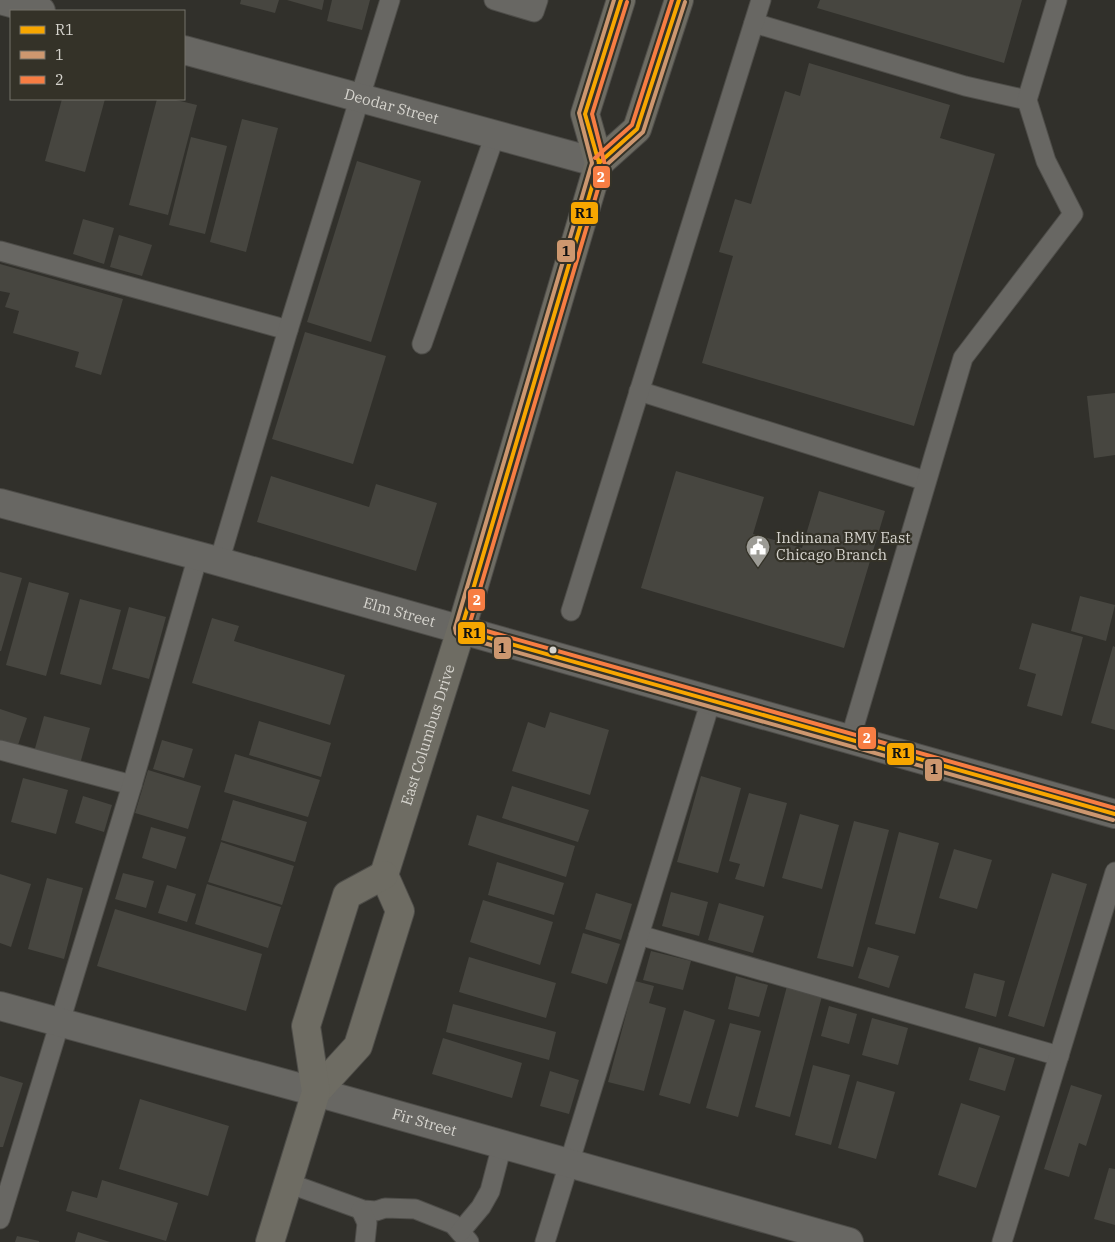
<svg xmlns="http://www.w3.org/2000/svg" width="1115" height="1242" viewBox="0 0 1115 1242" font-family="'IBM Plex Serif',serif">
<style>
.building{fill:#474640}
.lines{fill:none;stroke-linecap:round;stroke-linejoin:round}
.lane-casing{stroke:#4e4d49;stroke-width:21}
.street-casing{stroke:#4e4d49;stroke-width:30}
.primary-casing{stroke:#4e4d49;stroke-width:30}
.lane{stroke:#686763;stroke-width:19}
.street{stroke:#686763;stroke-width:28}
.primary{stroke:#6e6c63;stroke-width:28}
.bus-1-casing{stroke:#343228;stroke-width:8}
.bus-2-casing{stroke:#343228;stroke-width:8}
.bus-3-casing{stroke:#343228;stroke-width:8}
.bus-1{stroke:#f7a600;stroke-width:4}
.bus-2{stroke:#cd976f;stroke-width:4}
.bus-3{stroke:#f77d43;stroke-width:4}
.bus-dot{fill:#d6d4ce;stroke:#343228;stroke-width:2}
.labels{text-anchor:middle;stroke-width:4.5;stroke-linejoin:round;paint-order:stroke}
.street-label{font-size:15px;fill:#d6d4ce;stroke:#343228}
.poi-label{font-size:15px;fill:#d6d4ce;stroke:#343228;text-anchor:start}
.line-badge{stroke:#343228;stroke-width:2}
.badge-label{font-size:14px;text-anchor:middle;font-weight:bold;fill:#fff}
.pale-badge-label{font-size:14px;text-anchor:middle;font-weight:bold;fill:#111}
</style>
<rect width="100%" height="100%" fill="#31302b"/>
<g class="building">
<path d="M 241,0 L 279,0 L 275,13 L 240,4 Z"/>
<path d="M 287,0 L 324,0 L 322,10 Z"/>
<path d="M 332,0 L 370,0 L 362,30 L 327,21 Z"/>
<path d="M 820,0 L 1022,0 L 1004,63 L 817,8 Z"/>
<path d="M 809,63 L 950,105 L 940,138 L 995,154 L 914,426 L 702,363 L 733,256 L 719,252 L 735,199 L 751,204 L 785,91 L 800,96 Z"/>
<path d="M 62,99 L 105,99 L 85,172 L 45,161 Z"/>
<path d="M 157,99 L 172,99 L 197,105 L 168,215 L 129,205 Z"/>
<path d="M 242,119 L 278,128 L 246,252 L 210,242 Z"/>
<path d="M 191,137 L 227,146 L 205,234 L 169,225 Z"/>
<path d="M 357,161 L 421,181 L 371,342 L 307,322 Z"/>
<path d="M 83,219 L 114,228 L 104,264 L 73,254 Z"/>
<path d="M 119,235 L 152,245 L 142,276 L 110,267 Z"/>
<path d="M 0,264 L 123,299 L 101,375 L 75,367 L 79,352 L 13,333 L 19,311 L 5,307 L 10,293 L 0,291 Z"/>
<path d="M 305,332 L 386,356 L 353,464 L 272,439 Z"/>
<path d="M 1115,393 L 1115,455 L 1094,458 L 1087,396 Z"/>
<path d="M 676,471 L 764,497 L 753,534 L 802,548 L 819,491 L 885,511 L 844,648 L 641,588 Z"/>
<path d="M 271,476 L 369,507 L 376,484 L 437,503 L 416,571 L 257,522 Z"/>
<path d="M 0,572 L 22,578 L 1,651 L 0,651 Z"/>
<path d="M 29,582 L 69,593 L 46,676 L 6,665 Z"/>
<path d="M 1080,596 L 1115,605 L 1106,641 L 1071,631 Z"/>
<path d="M 80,599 L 121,610 L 101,685 L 60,674 Z"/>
<path d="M 129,607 L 166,617 L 149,679 L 112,669 Z"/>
<path d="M 212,618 L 239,626 L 234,641 L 345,675 L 330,725 L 192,683 Z"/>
<path d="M 1032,623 L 1083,637 L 1062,716 L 1027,706 L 1036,674 L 1019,669 Z"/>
<path d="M 1113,646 L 1115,647 L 1115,730 L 1091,723 Z"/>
<path d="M 0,709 L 27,718 L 17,748 L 0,743 Z"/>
<path d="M 550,712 L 609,730 L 590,795 L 512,771 L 528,722 L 545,728 Z"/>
<path d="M 44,716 L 90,728 L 80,764 L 34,752 Z"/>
<path d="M 259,721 L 331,743 L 321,777 L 249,755 Z"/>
<path d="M 162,740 L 193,749 L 184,778 L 153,769 Z"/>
<path d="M 235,754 L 320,780 L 308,817 L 224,792 Z"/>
<path d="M 148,770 L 201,786 L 188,829 L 135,813 Z"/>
<path d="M 701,776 L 741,788 L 718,873 L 677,862 Z"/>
<path d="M 23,778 L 68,790 L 56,834 L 11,822 Z"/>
<path d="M 512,786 L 589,810 L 578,842 L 502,818 Z"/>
<path d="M 749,793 L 787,803 L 764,887 L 735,879 L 740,864 L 729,861 Z"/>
<path d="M 83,796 L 112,805 L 104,832 L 75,823 Z"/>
<path d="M 233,800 L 307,822 L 295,862 L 221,840 Z"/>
<path d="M 800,814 L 839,825 L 822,889 L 782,878 Z"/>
<path d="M 477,815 L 575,846 L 566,877 L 468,845 Z"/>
<path d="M 854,821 L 889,830 L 853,967 L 817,958 Z"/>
<path d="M 151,827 L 186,837 L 176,869 L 142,858 Z"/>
<path d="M 899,832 L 939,843 L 915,934 L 875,924 Z"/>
<path d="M 221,842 L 294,866 L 282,905 L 208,882 Z"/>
<path d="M 954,849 L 992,860 L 977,909 L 939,898 Z"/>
<path d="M 497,862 L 564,883 L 554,915 L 488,895 Z"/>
<path d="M 123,873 L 154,881 L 146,908 L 115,899 Z"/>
<path d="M 1052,873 L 1087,884 L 1044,1027 L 1008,1016 Z"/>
<path d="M 0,874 L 31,884 L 11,947 L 0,943 Z"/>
<path d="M 47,878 L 83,888 L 64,959 L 28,949 Z"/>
<path d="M 207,884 L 281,907 L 268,948 L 195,924 Z"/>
<path d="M 167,885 L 196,894 L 187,922 L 158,913 Z"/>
<path d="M 671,892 L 708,902 L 699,936 L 662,926 Z"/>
<path d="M 596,893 L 632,904 L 621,940 L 585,929 Z"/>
<path d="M 483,900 L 553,922 L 540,965 L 470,942 Z"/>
<path d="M 719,903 L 764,916 L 753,953 L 708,940 Z"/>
<path d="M 115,909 L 262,954 L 246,1011 L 97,966 Z"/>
<path d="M 583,933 L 620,944 L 607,984 L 571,973 Z"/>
<path d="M 868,947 L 899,956 L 889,988 L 858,978 Z"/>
<path d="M 651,951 L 691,961 L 683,990 L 643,980 Z"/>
<path d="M 469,957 L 556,983 L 546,1018 L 459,992 Z"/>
<path d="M 974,973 L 1005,981 L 996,1017 L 965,1008 Z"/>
<path d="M 736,976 L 768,985 L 759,1017 L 728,1009 Z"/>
<path d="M 635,981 L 654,986 L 649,1003 L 666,1008 L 644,1091 L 608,1082 Z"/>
<path d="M 787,986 L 822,996 L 790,1117 L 755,1107 Z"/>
<path d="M 453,1004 L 556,1032 L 549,1060 L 446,1032 Z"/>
<path d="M 829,1006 L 857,1014 L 849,1044 L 821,1036 Z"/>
<path d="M 684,1010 L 715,1020 L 690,1104 L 659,1095 Z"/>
<path d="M 872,1018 L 908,1028 L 898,1065 L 862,1055 Z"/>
<path d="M 730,1023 L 761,1031 L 738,1117 L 706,1108 Z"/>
<path d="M 443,1038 L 522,1063 L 512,1098 L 432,1074 Z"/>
<path d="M 979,1047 L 1015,1058 L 1005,1091 L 969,1080 Z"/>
<path d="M 813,1065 L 850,1075 L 831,1145 L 795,1135 Z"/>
<path d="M 550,1071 L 579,1080 L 569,1114 L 540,1106 Z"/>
<path d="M 0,1076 L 23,1083 L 3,1147 L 0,1147 Z"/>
<path d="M 857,1081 L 895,1092 L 876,1159 L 838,1148 Z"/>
<path d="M 1071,1085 L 1102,1095 L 1086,1146 L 1079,1143 L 1069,1177 L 1044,1169 Z"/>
<path d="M 140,1099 L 229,1126 L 208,1196 L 119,1169 Z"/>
<path d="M 961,1103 L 1000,1116 L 976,1188 L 938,1175 Z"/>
<path d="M 1109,1168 L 1115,1169 L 1115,1225 L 1094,1219 Z"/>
<path d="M 102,1180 L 178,1203 L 166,1241 L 66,1211 L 72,1191 L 97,1198 Z"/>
<path d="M 78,1232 L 110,1242 L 75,1242 Z"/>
<path d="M 17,1236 L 39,1241 L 39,1242 L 15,1242 Z"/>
</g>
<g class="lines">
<defs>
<g id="lane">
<path d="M 494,0 L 534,12 L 538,0"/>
<path d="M 754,23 L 965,86 L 1027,100"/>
<path d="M 0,251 L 288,330"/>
<path d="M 422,344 L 495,135"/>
<path d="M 639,391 L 926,481"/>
<path d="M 219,562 L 288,330 L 390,0"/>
<path d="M 571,611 L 761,0"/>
<path d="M 850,740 L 963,358 L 1073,214 L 1046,161 L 1027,100 L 1057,0"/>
<path d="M 0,750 L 132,785"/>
<path d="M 639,935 L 1059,1056"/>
<path d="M 288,1183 L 363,1210 L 376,1211 L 385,1208 L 415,1209 L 453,1224 L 469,1242"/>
<path d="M 361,1210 L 367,1223 L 365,1242"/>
<path d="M 0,1219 L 132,785 L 198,556"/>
<path d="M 460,1232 L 481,1207 L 490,1191 L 502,1145"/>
<path d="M 545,1242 L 711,700"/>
<path d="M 1002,1242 L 1115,872"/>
</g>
<g id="street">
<path d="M 0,0 L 41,11"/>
<path id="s1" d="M 184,50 L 599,163"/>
<path id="s2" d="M 0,503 L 210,559 L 1115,814"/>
<path id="s3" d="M 0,1006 L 316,1092 L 849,1242"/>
</g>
<g id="primary">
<path d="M 599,163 L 637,129 L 679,0"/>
<path id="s4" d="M 316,1092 L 358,1046 L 400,911 L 384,875 L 461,630 L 599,163 L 585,114 L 621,0"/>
<path d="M 270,1242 L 316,1092 L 306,1026 L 347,895 L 384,875"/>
</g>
</defs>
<use href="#lane" class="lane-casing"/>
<use href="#street" class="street-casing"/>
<use href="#primary" class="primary-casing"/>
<use href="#lane" class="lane"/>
<use href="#street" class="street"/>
<use href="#primary" class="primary"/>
<defs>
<g id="bus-1">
<path d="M 621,0 L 585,114 L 599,163 L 461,630 L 1115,814"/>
<path d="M 599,163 L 637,129 L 679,0"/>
</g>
<g id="bus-2">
<path d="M 614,0 L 579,113 L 592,163 L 455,628 L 456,633 L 459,636 L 1113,820"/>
<path d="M 603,168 L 643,132 L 685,2"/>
</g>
<g id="bus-3">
<path d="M 627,2 L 592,114 L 605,165 L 469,626 L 1115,808"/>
<path d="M 595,158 L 632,125 L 672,0"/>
</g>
</defs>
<use href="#bus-1" class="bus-1-casing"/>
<use href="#bus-2" class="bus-2-casing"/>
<use href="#bus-3" class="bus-3-casing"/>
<use href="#bus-1" class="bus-1"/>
<use href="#bus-2" class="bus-2"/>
<use href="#bus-3" class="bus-3"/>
</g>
<defs>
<symbol id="civic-pin" viewBox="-11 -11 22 30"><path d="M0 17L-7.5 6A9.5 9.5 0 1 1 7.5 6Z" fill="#9c9b95" stroke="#343228"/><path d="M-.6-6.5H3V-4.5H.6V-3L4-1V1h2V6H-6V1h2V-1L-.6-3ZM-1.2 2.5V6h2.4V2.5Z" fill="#fff"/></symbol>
</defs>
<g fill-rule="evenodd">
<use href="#civic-pin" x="744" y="533" width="28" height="38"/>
</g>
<circle class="bus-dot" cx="553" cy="650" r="4.5"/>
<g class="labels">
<g class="street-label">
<text dy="5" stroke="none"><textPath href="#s1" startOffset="215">Deodar Street</textPath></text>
<text dy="5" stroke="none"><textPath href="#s2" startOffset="414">Elm Street</textPath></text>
<text dy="5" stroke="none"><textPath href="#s4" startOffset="390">East Columbus Drive</textPath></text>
<text dy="5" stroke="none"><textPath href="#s3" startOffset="440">Fir Street</textPath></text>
</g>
<g class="poi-label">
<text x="776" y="543">Indinana BMV East<tspan x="776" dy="17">Chicago Branch</tspan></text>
</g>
</g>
<g class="line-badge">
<rect x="592" y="165" width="19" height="24" rx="5" fill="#f77d43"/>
<rect x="570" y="201" width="29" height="24" rx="5" fill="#f7a600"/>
<rect x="556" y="239" width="20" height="24" rx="5" fill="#cd976f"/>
<rect x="467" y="588" width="19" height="24" rx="5" fill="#f77d43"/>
<rect x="457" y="621" width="29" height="24" rx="5" fill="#f7a600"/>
<rect x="493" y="636" width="19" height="24" rx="5" fill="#cd976f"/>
<rect x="857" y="726" width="20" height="24" rx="5" fill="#f77d43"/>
<rect x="886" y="742" width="29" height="24" rx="5" fill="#f7a600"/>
<rect x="924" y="758" width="19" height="24" rx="5" fill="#cd976f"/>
</g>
<g class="badge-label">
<text x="601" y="182">2</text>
<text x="477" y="605">2</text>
<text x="867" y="743">2</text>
</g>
<g class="pale-badge-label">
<text x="584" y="218">R1</text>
<text x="566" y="256">1</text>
<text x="472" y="638">R1</text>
<text x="502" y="653">1</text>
<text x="901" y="758">R1</text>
<text x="934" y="774">1</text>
</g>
<rect x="10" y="10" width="175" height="90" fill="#343228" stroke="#75736a"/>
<rect x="20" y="26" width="25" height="8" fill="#f7a600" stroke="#75736a"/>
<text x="55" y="35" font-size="15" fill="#d6d4ce">R1</text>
<rect x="20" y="51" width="25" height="8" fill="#cd976f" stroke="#75736a"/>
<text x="55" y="60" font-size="15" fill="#d6d4ce">1</text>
<rect x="20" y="76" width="25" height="8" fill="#f77d43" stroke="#75736a"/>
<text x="55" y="85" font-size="15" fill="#d6d4ce">2</text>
</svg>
